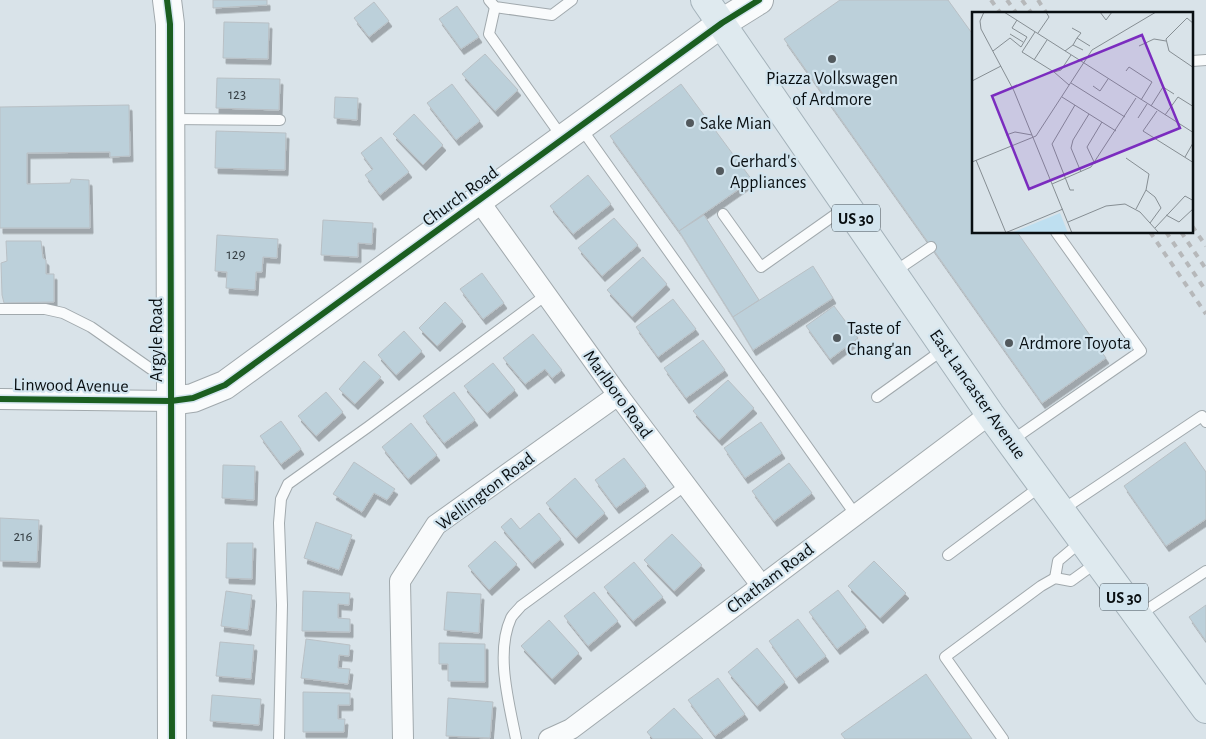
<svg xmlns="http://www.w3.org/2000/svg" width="1206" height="739" viewBox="0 0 1206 739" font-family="'Alegreya Sans',sans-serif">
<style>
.building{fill:#bcd0da;stroke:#b9c0c5;filter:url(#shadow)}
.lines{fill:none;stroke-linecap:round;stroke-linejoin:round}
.lane-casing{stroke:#a1a9ad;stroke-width:12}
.street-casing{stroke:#a1a9ad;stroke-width:22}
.secondary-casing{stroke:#a1a9ad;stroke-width:30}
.highway-casing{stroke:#a4b2ba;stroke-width:30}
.lane{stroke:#f9fbfc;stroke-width:10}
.street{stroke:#f9fbfc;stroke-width:20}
.secondary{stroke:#f9fbfc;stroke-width:28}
.highway{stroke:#dfeaef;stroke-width:28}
.rail{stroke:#b6b8ba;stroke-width:4;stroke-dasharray:6 6;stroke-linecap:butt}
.cycleway-casing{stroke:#d3e5ef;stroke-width:9}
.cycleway{stroke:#1b5e20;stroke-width:6}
.poi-dot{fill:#52595d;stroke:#d3e5ef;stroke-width:2}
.labels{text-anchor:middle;stroke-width:4.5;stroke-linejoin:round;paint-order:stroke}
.number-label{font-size:15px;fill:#363f44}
.shield{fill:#d3e5ef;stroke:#464f54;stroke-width:1}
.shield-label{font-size:16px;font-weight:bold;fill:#090f12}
.poi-label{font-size:18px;fill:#090f12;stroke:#d3e5ef;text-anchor:start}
.street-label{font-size:18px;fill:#090f12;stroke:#d3e5ef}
.inset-road{fill:none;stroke:#868e93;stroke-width:1}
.view{fill:#7b2cbf;fill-opacity:0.15;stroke:#7b2cbf;stroke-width:2.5}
.inset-edge{fill:none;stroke:#090f12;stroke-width:2.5}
</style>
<defs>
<filter id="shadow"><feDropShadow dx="3" dy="5.5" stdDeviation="0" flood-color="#0004"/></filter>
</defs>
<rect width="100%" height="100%" fill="#d9e3e9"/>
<g class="building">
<path d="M 213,0 L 267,0 L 267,5 L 213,8 Z"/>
<path d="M 840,0 L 948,0 L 974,36 L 974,232 L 1017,232 L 1106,358 L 1042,403 L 784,39 Z"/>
<path d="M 374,2 L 389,21 L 369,37 L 354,18 Z"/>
<path d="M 457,6 L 479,37 L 461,49 L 439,19 Z"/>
<path d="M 224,22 L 269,23 L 268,59 L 223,58 Z"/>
<path d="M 485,54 L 518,90 L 495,111 L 462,74 Z"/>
<path d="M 217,78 L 280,79 L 279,110 L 216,108 Z"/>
<path d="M 452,84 L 480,121 L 456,140 L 427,103 Z"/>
<path d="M 681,84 L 752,180 L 679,231 L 610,136 Z"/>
<path d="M 335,97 L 358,98 L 357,120 L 334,118 Z"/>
<path d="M 129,105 L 130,156 L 110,157 L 110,152 L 27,153 L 27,184 L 70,183 L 71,179 L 89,180 L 90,228 L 0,228 L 0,107 Z"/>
<path d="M 414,114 L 443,145 L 423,165 L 393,134 Z"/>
<path d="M 216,131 L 286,133 L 285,170 L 215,168 Z"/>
<path d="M 381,137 L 409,172 L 380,195 L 365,175 L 373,169 L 361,153 Z"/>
<path d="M 588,175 L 611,204 L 573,234 L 550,206 Z"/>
<path d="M 704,215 L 759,300 L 733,317 L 679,231 Z"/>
<path d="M 614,218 L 638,245 L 602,276 L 578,248 Z"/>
<path d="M 323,220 L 373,223 L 372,244 L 358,243 L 358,257 L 321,255 Z"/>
<path d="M 217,235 L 278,239 L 277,258 L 263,257 L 262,272 L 256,272 L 255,290 L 226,288 L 227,272 L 215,271 Z"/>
<path d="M 6,241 L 41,241 L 43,258 L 46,260 L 46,274 L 54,274 L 54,302 L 4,303 L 2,295 L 1,263 L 7,261 Z"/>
<path d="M 643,257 L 667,284 L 632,317 L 607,290 Z"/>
<path d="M 813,266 L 833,298 L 753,350 L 733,317 Z"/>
<path d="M 482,273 L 504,303 L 483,319 L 460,289 Z"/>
<path d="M 673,299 L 696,329 L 658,357 L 636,327 Z"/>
<path d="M 445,302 L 463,321 L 437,346 L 419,328 Z"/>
<path d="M 834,306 L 858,338 L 830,359 L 806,326 Z"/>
<path d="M 404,331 L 422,351 L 396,375 L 378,355 Z"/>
<path d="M 533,334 L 562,370 L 552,378 L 545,369 L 525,384 L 503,358 Z"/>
<path d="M 703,340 L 725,370 L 686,398 L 664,368 Z"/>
<path d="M 364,361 L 381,377 L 355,404 L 339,389 Z"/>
<path d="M 493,363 L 515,390 L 487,413 L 464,386 Z"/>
<path d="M 728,380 L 754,408 L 719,440 L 693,411 Z"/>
<path d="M 326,392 L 343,412 L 316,436 L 298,416 Z"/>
<path d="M 454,392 L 475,420 L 444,443 L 423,416 Z"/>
<path d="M 281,421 L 301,449 L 281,464 L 260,436 Z"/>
<path d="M 761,422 L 782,453 L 745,478 L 724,448 Z"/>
<path d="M 411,423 L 437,455 L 408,479 L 382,447 Z"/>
<path d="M 1185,442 L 1206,472 L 1206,519 L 1166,546 L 1124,486 Z"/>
<path d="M 624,458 L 646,486 L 616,508 L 595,480 Z"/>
<path d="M 354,462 L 395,489 L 387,500 L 374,493 L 362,512 L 333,494 Z"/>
<path d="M 789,463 L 812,493 L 774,521 L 752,491 Z"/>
<path d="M 223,465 L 255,466 L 254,500 L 222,498 Z"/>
<path d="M 575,478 L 605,513 L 576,538 L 546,503 Z"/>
<path d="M 539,513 L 561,539 L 532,563 L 501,527 L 511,518 L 520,529 Z"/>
<path d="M 0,518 L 39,520 L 37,562 L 0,561 Z"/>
<path d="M 316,522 L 352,535 L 339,570 L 304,558 Z"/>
<path d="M 672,534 L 702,565 L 674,591 L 644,560 Z"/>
<path d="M 495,541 L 517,564 L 489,590 L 468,566 Z"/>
<path d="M 227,543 L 253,543 L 252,579 L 226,578 Z"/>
<path d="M 874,561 L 906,593 L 880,618 L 848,586 Z"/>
<path d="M 634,562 L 663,597 L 633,621 L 604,587 Z"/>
<path d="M 838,590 L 866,627 L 837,649 L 809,612 Z"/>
<path d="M 226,591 L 252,595 L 248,630 L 221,626 Z"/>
<path d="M 303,591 L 350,593 L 349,605 L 338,604 L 338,618 L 350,619 L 350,632 L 302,631 Z"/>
<path d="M 447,592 L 481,594 L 479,633 L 444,630 Z"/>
<path d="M 594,592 L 618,621 L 588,646 L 564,616 Z"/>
<path d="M 1206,605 L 1206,641 L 1189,617 Z"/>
<path d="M 798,619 L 826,656 L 796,678 L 769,641 Z"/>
<path d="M 549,620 L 579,653 L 552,679 L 521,646 Z"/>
<path d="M 306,639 L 350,645 L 349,656 L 339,655 L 338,668 L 350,669 L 348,684 L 301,678 Z"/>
<path d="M 220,642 L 254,645 L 251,679 L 216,676 Z"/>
<path d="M 439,643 L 485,644 L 485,682 L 448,681 L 448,664 L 439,664 Z"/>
<path d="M 757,648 L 785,682 L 757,706 L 728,672 Z"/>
<path d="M 926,674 L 972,739 L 845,739 L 841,734 Z"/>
<path d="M 718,678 L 745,714 L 715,736 L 688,700 Z"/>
<path d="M 303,692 L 350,693 L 350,705 L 338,705 L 338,719 L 345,719 L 344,732 L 303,732 Z"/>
<path d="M 212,695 L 261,699 L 259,725 L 210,721 Z"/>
<path d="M 448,698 L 493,702 L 490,738 L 446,736 Z"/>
<path d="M 674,708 L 703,739 L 653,739 L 647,732 Z"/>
</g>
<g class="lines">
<defs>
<g id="lane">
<path d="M 489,0 L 495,7 L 552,15 L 572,0"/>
<path d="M 495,7 L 489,34 L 562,137"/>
<path d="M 1192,61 L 1206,60"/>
<path d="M 171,119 L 280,120"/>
<path d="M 581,128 L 855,514"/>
<path d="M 723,214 L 761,267 L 846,207"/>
<path d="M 894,272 L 931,247"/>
<path d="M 0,309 L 45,309 L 63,313 L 91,327 L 168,381"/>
<path d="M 877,397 L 944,349"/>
<path d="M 1011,441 L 1141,351 L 1056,232"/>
<path d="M 1062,510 L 1202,416 L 1206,422"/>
<path d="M 948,555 L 1041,486"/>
<path d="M 1055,578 L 1058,561 L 1083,540"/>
<path d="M 1139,615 L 1206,571"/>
<path d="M 279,739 L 282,605 L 279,523 L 281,499 L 288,484 L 368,427 L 546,295"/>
<path d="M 516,739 C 509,703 495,653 511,618 C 513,614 518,610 521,606 L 686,485"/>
<path d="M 1003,739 L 945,657 L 1041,586 L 1055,578 L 1071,581 L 1096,563"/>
</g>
<g id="street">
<path d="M 479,201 L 618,395 L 761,585"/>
<path d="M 0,399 L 171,401"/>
<path d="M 403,739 L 400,581 L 436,525 L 618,395"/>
<path d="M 549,739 L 571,729 L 990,414"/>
</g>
<g id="secondary">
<path d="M 167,0 L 170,24 L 172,739"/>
<path d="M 171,401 L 193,398 L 225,385 L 722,23 L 759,0"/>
</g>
<path id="highway" d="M 705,0 L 990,414 L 1206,709"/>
</defs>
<use href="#lane" class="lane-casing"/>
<use href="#street" class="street-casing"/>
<use href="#secondary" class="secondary-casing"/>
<use href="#highway" class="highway-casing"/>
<use href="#lane" class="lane"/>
<use href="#street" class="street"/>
<use href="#secondary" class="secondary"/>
<use href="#highway" class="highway"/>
<g class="rail">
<path d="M 991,0 L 1001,14"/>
<path d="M 1007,0 L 1017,14"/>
<path d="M 1022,0 L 1032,14"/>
<path d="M 1038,0 L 1047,14"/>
<path d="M 1192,226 L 1206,246"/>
<path d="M 1150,232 L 1206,314"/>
<path d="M 1166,232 L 1206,291"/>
<path d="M 1181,232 L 1206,269"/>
</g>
<defs>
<g id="cycleway">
<path d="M 167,0 L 170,24 L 172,739"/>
<path d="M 0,399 L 171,401 L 193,398 L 225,385 L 722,23 L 759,0"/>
</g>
</defs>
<use href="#cycleway" class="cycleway-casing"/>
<use href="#cycleway" class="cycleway"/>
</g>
<g class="poi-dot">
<circle cx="832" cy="59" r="5"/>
<circle cx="690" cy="123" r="5"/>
<circle cx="720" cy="171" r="5"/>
<circle cx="837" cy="338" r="5"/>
<circle cx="1009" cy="343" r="5"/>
</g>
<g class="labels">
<g class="number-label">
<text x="237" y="99">123</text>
<text x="236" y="259">129</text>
<text x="23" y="541">216</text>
</g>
<g class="shield">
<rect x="832" y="204.5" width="48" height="27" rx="4"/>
<rect x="1100" y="583.5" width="48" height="27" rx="4"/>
</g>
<g class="shield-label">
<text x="856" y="224">US 30</text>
<text x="1124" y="603">US 30</text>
</g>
<g class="poi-label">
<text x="832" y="84" text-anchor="middle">Piazza Volkswagen<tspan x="832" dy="21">of Ardmore</tspan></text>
<text x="700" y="129">Sake Mian</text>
<text x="730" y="167">Gerhard's<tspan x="730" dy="21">Appliances</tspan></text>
<text x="847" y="334">Taste of<tspan x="847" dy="21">Chang'an</tspan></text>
<text x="1019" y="349">Ardmore Toyota</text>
</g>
<g class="street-label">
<text transform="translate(460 196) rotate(-36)" y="6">Church Road</text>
<text transform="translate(156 340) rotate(-90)" y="6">Argyle Road</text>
<text transform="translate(71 385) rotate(1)" y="6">Linwood Avenue</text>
<text transform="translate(618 394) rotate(54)" y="6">Marlboro Road</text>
<text transform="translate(978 394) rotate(55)" y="6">East Lancaster Avenue</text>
<text transform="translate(485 491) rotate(-37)" y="6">Wellington Road</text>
<text transform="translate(770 578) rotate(-37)" y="6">Chatham Road</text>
</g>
</g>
<g transform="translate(972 12)">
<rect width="221" height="221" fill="#d9e3e9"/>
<path d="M 88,201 L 96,221 L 39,221 Z" fill="#bedff0"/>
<path class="inset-road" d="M 12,0 L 8,9 L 9,17 L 42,79 L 100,221M 32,0 L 222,121M 128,0 L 134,8 L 140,0M 222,12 L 215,6 L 194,27 L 197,39 L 222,56M 100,16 L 109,21 L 105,26M 63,20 L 50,40 L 82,60 L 89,58 L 99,43M 66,21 L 77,5 L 74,0M 38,22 L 51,30M 101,33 L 105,26 L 118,34M 167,34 L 182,27 L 194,29M 21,39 L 38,26 L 49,35 L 55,25 L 40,16 L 45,8M 93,39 L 101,33 L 111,38M 62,48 L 75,28M 154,59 L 157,55 L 180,70 L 169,88M 82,60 L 97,73M 0,69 L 29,54M 99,71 L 153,105M 121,74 L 128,79 L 136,67M 90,85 L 144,119M 179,94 L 191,75 L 202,82M 185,99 L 171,119 L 222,151M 193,103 L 206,85 L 222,95M 166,106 L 175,92M 34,123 L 43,120 L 60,123M 213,145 L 221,131M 154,146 L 177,162 L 174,178 L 183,185 L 189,196 L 178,211M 4,148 L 34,221M 0,150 L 64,124 L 120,38 L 184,0M 123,152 L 115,135 L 130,110M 109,160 L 99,136 L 101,128 L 117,102M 80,172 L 119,155 L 164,86M 102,178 L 98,178 L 80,132 L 103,93M 164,197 L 174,178M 194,203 L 207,210 L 222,196M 96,210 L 134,194 L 153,192 L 168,200 L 187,221M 183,216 L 213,184 L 222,189M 33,221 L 91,197"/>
<path class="view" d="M 170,23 L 208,116 L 57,177 L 20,84 Z"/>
<rect width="221" height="221" class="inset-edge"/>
</g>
</svg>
